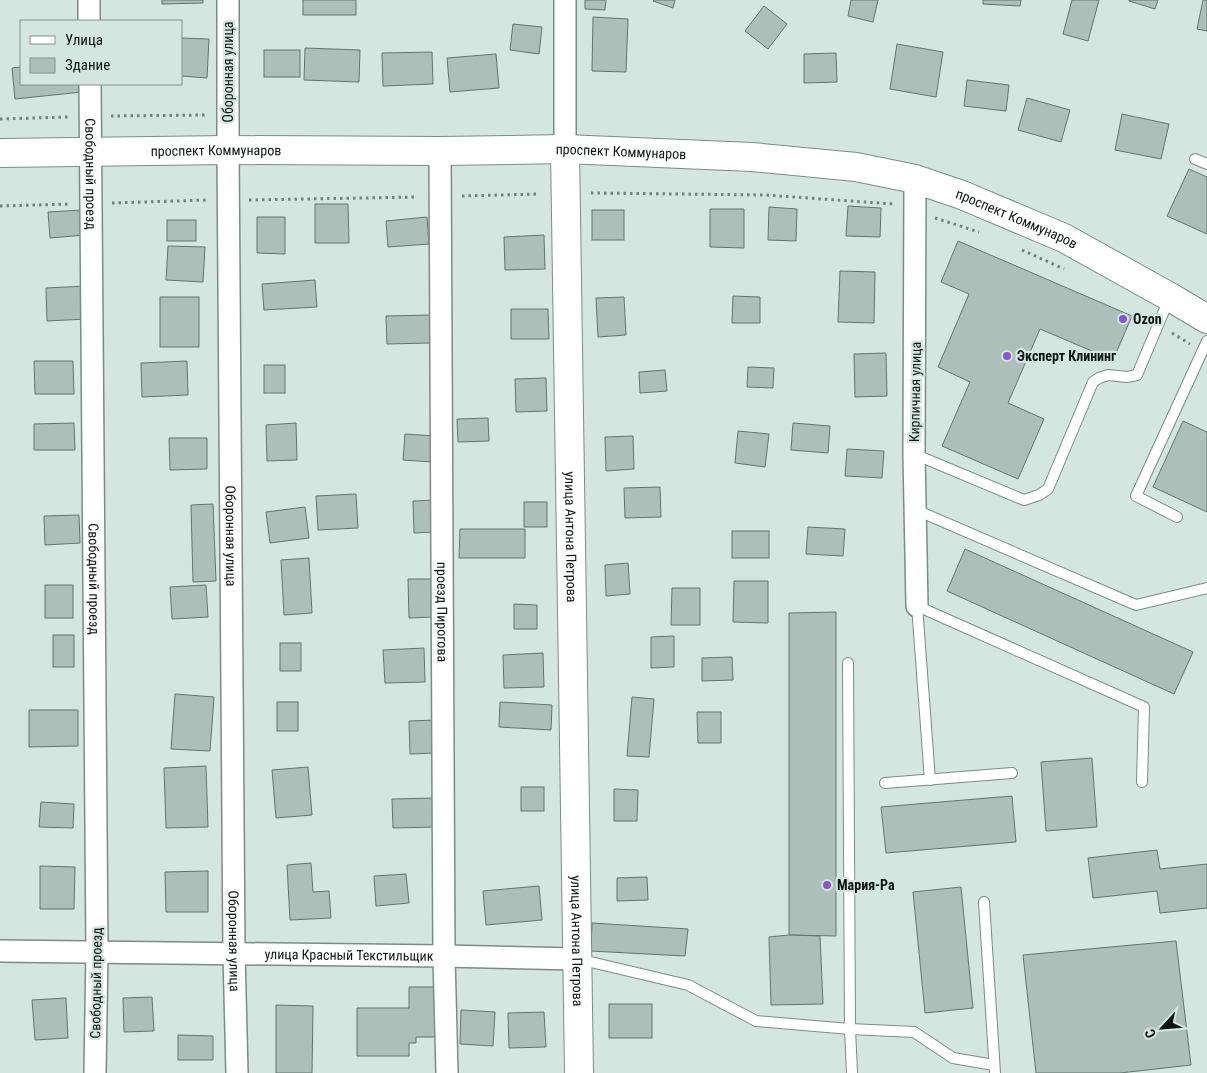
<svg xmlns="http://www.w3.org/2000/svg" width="1207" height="1073" viewBox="0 0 1207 1073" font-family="'Roboto Condensed',sans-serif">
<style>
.building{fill:#adbfb9;stroke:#647570}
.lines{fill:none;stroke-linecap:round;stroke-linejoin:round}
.lane-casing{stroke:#7b8c87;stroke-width:12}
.street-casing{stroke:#7b8c87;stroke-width:24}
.secondary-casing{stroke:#7b8c87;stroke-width:30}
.path{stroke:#75817e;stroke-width:3;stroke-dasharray:2.5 4;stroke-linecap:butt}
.lane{stroke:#fff;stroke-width:10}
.street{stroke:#fff;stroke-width:21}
.secondary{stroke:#fff;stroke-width:28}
.poi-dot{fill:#8b55cd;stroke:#d3e6e0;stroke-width:2}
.labels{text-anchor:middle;stroke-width:4.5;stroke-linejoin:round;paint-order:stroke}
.street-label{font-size:14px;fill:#0e1413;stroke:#d3e6e0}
.poi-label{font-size:14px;font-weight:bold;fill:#0e1413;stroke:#d3e6e0;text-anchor:start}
</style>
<rect width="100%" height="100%" fill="#d3e6e0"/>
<g class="building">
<path d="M 162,0 L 203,0 L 203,3 L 162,4 Z"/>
<rect x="303" y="0" width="53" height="15"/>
<path d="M 585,0 L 606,0 L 605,10 L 585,9 Z"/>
<path d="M 654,0 L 675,0 L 673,8 L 653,1 Z"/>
<path d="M 851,0 L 878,0 L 873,22 L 848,16 Z"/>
<path d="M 983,0 L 1021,0 L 1020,6 L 983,4 Z"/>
<path d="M 1072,0 L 1099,0 L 1088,41 L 1063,34 Z"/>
<path d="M 1129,0 L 1158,0 L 1155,9 L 1129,1 Z"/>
<path d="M 1203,0 L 1207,0 L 1207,31 L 1197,29 Z"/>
<path d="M 764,6 L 787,24 L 768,49 L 745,31 Z"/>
<path d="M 593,17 L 628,19 L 626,72 L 592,71 Z"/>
<path d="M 513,24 L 542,27 L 539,54 L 510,50 Z"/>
<path d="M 181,38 L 209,39 L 207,78 L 181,76 Z"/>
<path d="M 897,44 L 943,52 L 936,97 L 890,89 Z"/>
<path d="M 305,48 L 360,50 L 359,82 L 304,80 Z"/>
<rect x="264" y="50" width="36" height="27"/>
<path d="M 432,52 L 433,84 L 383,86 L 382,53 Z"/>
<path d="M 836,53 L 837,82 L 804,83 L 804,54 Z"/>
<path d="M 496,54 L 499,88 L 450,92 L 447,58 Z"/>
<path d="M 21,67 L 21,84 L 81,84 L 82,92 L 15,99 L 12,68 Z"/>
<path d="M 967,80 L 1009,85 L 1006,111 L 964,106 Z"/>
<path d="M 1027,98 L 1070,110 L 1061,142 L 1018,130 Z"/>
<path d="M 1122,114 L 1169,124 L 1161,159 L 1115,150 Z"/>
<path d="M 1189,169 L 1207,177 L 1207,234 L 1167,216 Z"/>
<path d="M 315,204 L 348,204 L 349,243 L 315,243 Z"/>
<path d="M 848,206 L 881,208 L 880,237 L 846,236 Z"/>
<path d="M 769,207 L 797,209 L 796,241 L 768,240 Z"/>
<path d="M 710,209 L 744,209 L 744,248 L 710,247 Z"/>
<path d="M 83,210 L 85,235 L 50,238 L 48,212 Z"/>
<rect x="592" y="210" width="32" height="30"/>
<path d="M 257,217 L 285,217 L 285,254 L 257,253 Z"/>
<path d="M 427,217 L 429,244 L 388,247 L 386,221 Z"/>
<rect x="167" y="220" width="29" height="21"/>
<path d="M 544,235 L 545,269 L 505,270 L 504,237 Z"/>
<path d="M 958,241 L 1132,316 L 1113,360 L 1040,329 L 1008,403 L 1044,419 L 1018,479 L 942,446 L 970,382 L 938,367 L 969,294 L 941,282 Z"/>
<path d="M 168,246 L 205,247 L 203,282 L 166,280 Z"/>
<path d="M 840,271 L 875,272 L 874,323 L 838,322 Z"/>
<path d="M 315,280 L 317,307 L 264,310 L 262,284 Z"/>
<path d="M 86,286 L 87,319 L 47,321 L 46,288 Z"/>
<path d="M 733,296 L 760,297 L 760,323 L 732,323 Z"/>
<rect x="160" y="297" width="39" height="50"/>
<path d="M 624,297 L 626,335 L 598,337 L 596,298 Z"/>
<path d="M 511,309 L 548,309 L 549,339 L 511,339 Z"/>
<path d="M 430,315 L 430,343 L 387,344 L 386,316 Z"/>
<path d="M 886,353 L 887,396 L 855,397 L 854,354 Z"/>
<path d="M 34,361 L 73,361 L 74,394 L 35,394 Z"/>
<path d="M 187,361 L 188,395 L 142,397 L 141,363 Z"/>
<rect x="264" y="365" width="21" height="28"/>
<path d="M 748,367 L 774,368 L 773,388 L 747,387 Z"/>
<path d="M 665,370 L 667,391 L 640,393 L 639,372 Z"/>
<path d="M 546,378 L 547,411 L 516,412 L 515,379 Z"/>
<path d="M 488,418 L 489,441 L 458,442 L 457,419 Z"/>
<path d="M 1183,421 L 1207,432 L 1207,512 L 1153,487 Z"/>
<path d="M 74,423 L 75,450 L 34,450 L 34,424 Z"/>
<path d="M 296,423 L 297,460 L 267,461 L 266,425 Z"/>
<path d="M 793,423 L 830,426 L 828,453 L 791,450 Z"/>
<path d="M 738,431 L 769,434 L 765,467 L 735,463 Z"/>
<path d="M 405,434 L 435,436 L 433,462 L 403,460 Z"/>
<path d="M 633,436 L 634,469 L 606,471 L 605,437 Z"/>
<path d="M 169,438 L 207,438 L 207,469 L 170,470 Z"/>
<path d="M 847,449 L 884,451 L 882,478 L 845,476 Z"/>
<path d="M 660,487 L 661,517 L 625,518 L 624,488 Z"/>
<path d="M 356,494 L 358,528 L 318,530 L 316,496 Z"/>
<path d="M 436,500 L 437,532 L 414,533 L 413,501 Z"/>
<rect x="524" y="502" width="23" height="25"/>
<path d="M 213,504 L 216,581 L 193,582 L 191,505 Z"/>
<path d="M 305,507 L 309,538 L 270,543 L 266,512 Z"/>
<path d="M 79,515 L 80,543 L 45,545 L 44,516 Z"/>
<path d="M 808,527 L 845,529 L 843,556 L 806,554 Z"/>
<path d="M 460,529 L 525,529 L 525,558 L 459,558 Z"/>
<rect x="732" y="531" width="37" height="27"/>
<path d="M 965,549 L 1193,652 L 1174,694 L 947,591 Z"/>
<path d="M 309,558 L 312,613 L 284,615 L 281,560 Z"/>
<path d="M 628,563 L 630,594 L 606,596 L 605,565 Z"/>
<path d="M 408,579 L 433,579 L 434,617 L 409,618 Z"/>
<path d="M 734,581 L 768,581 L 768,623 L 733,622 Z"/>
<rect x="45" y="585" width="28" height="33"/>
<path d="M 206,585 L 208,617 L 172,619 L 170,587 Z"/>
<path d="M 672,588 L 700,588 L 700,625 L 671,625 Z"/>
<path d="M 514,604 L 537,605 L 537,629 L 514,629 Z"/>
<path d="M 836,612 L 836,936 L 789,935 L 789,613 Z"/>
<rect x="53" y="635" width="21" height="32"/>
<path d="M 674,636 L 674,667 L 651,668 L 651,637 Z"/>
<rect x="280" y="643" width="21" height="28"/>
<path d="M 424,648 L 425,682 L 385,683 L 383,650 Z"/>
<path d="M 543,653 L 544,687 L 504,688 L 503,655 Z"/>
<path d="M 732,657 L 733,680 L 702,681 L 702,658 Z"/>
<path d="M 175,694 L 214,697 L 210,751 L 171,749 Z"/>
<path d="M 632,697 L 654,699 L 649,757 L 627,756 Z"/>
<rect x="277" y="702" width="21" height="29"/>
<path d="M 500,702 L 552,705 L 551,730 L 499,727 Z"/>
<path d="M 29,710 L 78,710 L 78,746 L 29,747 Z"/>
<path d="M 697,712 L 721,712 L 721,743 L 698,743 Z"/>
<path d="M 435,720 L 437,753 L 410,754 L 409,721 Z"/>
<path d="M 1092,758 L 1097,827 L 1046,831 L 1041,762 Z"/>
<path d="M 206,766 L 208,827 L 166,828 L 164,768 Z"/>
<path d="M 308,767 L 312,815 L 276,818 L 272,770 Z"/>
<rect x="521" y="787" width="23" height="24"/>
<path d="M 614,789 L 638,790 L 637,821 L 614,821 Z"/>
<path d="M 1012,796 L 1016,842 L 886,853 L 881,807 Z"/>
<path d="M 436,798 L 436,827 L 393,828 L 392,799 Z"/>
<path d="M 41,802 L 74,804 L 73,828 L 39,827 Z"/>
<path d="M 1157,850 L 1160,869 L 1207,864 L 1207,908 L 1160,913 L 1157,891 L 1093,898 L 1088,858 Z"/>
<path d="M 311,863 L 313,892 L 329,891 L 331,918 L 290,920 L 287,865 Z"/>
<path d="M 40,866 L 75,867 L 74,909 L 40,909 Z"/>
<path d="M 208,871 L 208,912 L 166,912 L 165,872 Z"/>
<path d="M 406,874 L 409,903 L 376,906 L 374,876 Z"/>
<path d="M 647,877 L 648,900 L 617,901 L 617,878 Z"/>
<path d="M 539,886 L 542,920 L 486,925 L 483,891 Z"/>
<path d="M 961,887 L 973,1008 L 925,1013 L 913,892 Z"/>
<path d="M 592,923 L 688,929 L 685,956 L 591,951 Z"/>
<path d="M 789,935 L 820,936 L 823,1004 L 771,1005 L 769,937 Z"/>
<path d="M 1176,941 L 1191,1065 L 1120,1073 L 1036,1073 L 1023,955 Z"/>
<path d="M 409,987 L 438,987 L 438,1037 L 416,1037 L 416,1043 L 409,1043 L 409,1056 L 357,1056 L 357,1008 L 409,1008 Z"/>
<path d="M 152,997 L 154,1031 L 124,1032 L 123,998 Z"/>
<path d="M 66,998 L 68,1038 L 35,1040 L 32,1000 Z"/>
<rect x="609" y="1004" width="43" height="34"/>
<path d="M 276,1005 L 313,1006 L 312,1073 L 276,1073 Z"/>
<path d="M 461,1010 L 495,1012 L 493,1046 L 460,1044 Z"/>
<path d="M 544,1012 L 546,1047 L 509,1048 L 508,1013 Z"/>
<path d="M 178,1035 L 213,1036 L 213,1060 L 178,1060 Z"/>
</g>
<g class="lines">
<defs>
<g id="lane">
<path d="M 1195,159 L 1207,164"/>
<path d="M 914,454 L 1024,500 L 1039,495 L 1048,489 L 1093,382 L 1099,378 L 1108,375 L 1127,377 L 1137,375 L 1169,299"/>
<path d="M 916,510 L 1136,605 L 1207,588"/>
<path d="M 1177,517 L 1136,496 L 1207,341"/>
<path d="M 848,663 L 850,1029 L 852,1073"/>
<path d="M 930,780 L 917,606 L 1144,707 L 1142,782"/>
<path d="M 885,783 L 1012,773"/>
<path d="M 984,902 L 995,1073"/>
<path d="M 578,959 L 688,985 L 756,1021 L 850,1029 L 914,1032 L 953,1058 L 994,1065"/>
</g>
<g id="street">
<path d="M 89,0 L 89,21"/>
<path id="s1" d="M 228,0 L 228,150 L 234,953 L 237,1073"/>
<path id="s2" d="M 90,84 L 97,951 L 95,1073"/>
<path d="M 565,149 L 565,0"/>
<path id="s3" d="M 440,151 L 444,956 L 447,1073"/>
<path d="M 915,179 L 914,454 L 917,606"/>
<path id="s4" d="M 0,951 L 444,956 L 577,959"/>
</g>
<g id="secondary">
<path id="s5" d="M 565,149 L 579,1073"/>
<path id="s6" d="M 0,153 L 228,150 L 440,151 L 565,149 L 752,157 L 856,167 L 915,179 L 962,195 L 1064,238 L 1170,297 L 1207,319"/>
</g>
</defs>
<use href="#lane" class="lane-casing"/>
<use href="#street" class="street-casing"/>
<use href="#secondary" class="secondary-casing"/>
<g class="path">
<path d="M 111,116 L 207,115"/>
<path d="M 0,119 L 69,117"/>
<path d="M 591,193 L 766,195 L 893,204"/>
<path d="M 462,196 L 540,194"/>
<path d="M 249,200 L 418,197"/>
<path d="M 112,203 L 208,200"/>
<path d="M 0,206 L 70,204"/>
<path d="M 935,218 L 979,232"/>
<path d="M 1022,250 L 1064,269"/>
<path d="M 1172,333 L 1190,344"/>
</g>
<use href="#lane" class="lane"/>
<use href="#street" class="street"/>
<use href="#secondary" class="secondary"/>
</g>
<g class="poi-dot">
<circle cx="1123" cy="319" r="5"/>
<circle cx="1007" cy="356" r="5"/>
<circle cx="827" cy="885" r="5"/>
</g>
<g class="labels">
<g class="street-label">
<text transform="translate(228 72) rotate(-90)" y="5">Оборонная улица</text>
<text dy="5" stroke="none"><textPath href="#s6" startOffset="216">проспект Коммунаров</textPath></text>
<text dy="5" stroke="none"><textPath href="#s6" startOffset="621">проспект Коммунаров</textPath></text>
<text dy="5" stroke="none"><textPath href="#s2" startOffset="90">Свободный проезд</textPath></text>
<text dy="5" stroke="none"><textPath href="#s6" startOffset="1026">проспект Коммунаров</textPath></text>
<text transform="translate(915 392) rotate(-89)" y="5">Кирпичная улица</text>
<text dy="5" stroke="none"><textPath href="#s1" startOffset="536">Оборонная улица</textPath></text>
<text dy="5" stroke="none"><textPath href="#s5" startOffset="388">улица Антона Петрова</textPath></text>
<text dy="5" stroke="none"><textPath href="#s2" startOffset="495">Свободный проезд</textPath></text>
<text dy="5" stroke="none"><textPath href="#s3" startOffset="461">проезд Пирогова</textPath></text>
<text dy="5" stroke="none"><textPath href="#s5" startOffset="792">улица Антона Петрова</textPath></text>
<text dy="5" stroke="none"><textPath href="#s1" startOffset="941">Оборонная улица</textPath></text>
<text dy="5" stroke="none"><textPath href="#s4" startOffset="349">улица Красный Текстильщик</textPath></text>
<text transform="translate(96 983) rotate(-89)" y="5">Свободный проезд</text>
</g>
<g class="poi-label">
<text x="1133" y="324">Ozon</text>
<text x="1017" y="361">Эксперт Клининг</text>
<text x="837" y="890">Мария-Ра</text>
</g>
</g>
<rect x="20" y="20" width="162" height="65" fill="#d3e6e0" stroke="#84928e"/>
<rect x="30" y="36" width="25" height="8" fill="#ffffff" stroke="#84928e"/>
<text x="65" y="45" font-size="15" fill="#0e1413">Улица</text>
<rect x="30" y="58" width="25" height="15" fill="#adbfb9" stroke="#84928e"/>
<text x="65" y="70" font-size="15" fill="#0e1413">Здание</text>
<g transform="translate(1162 1028) rotate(244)" stroke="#d3e6e0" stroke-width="4" paint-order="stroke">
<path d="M0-4L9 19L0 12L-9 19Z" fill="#0e1413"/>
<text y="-8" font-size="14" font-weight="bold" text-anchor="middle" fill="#0e1413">С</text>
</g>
</svg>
